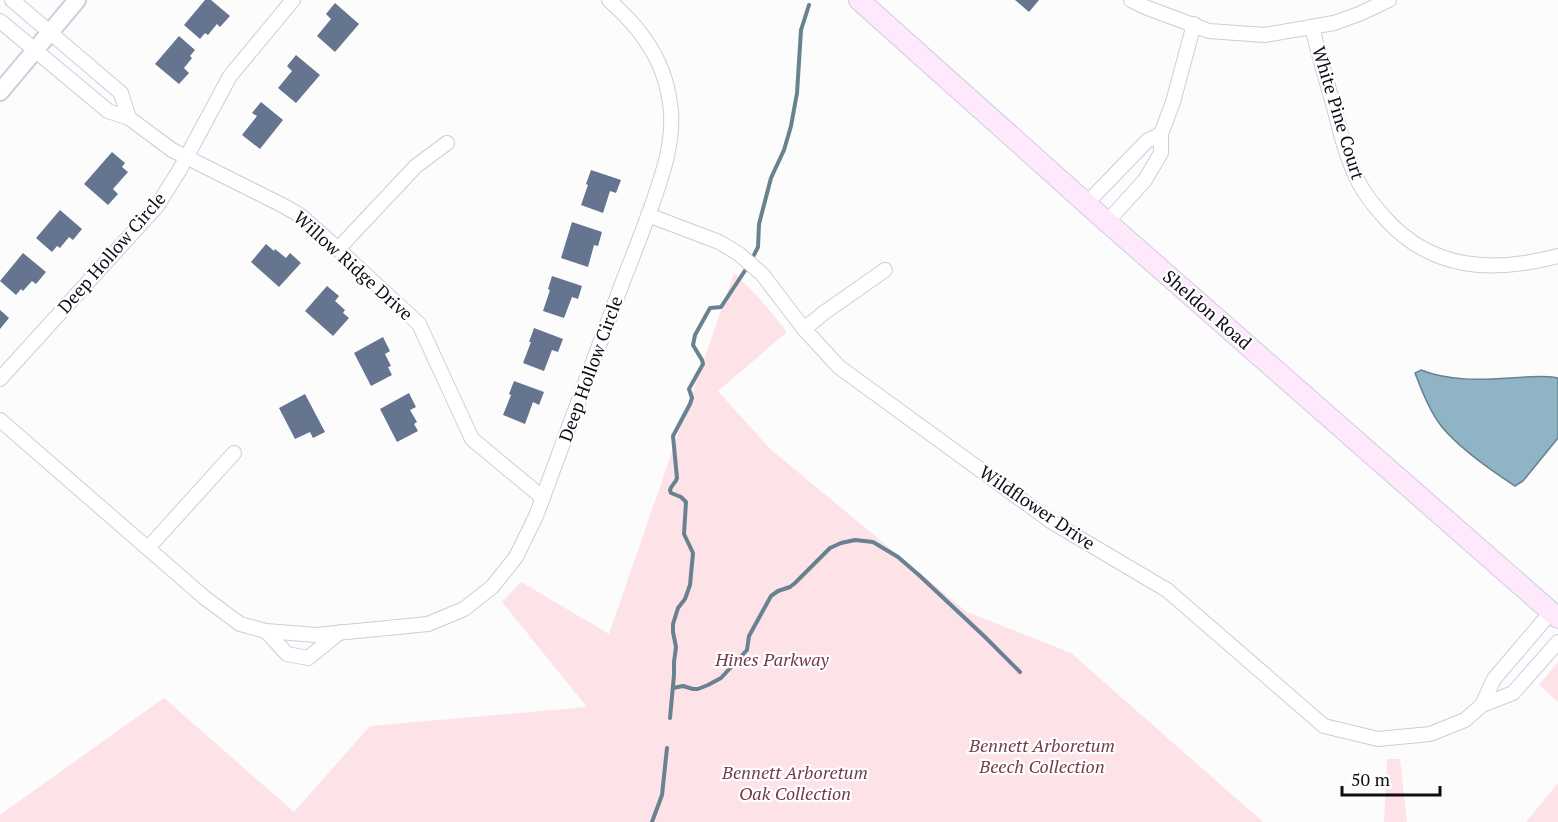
<svg xmlns="http://www.w3.org/2000/svg" width="1558" height="822" viewBox="0 0 1558 822" font-family="'PT Serif',serif">
<style>
.green{fill:#fde2e8}
.water{fill:#8fb4c5;stroke:#698290;stroke-width:1.5}
.lines{fill:none;stroke-linecap:round;stroke-linejoin:round}
.stream{stroke:#698290;stroke-width:4}
.building{fill:#65748f}
.minor-casing{stroke:#d0cae2;stroke-width:16}
.tertiary-casing{stroke:#d0cae2;stroke-width:20}
.secondary-casing{stroke:#d0cae2;stroke-width:22}
.minor{stroke:#fff;stroke-width:14}
.tertiary{stroke:#fff;stroke-width:16}
.secondary{stroke:#fee8fc;stroke-width:20}
.labels{text-anchor:middle;stroke-width:4.5;stroke-linejoin:round;paint-order:stroke}
.street-label{font-size:18px;fill:#0f0d15;stroke:#fff}
.park-label{font-size:18px;font-style:italic;fill:#723c4a;stroke:#fff}
</style>
<rect width="100%" height="100%" fill="#fcfcfc"/>
<g class="green">
<path d="M 734,273 L 761,300 L 787,332 L 718,391 L 770,449 L 967,612 L 1071,653 L 1263,822 L 0,822 L 0,815 L 164,698 L 294,812 L 370,726 L 587,707 L 502,602 L 521,582 L 609,634 Z"/>
<path d="M 1558,662 L 1558,702 L 1539,685 Z"/>
<path d="M 1387,759 L 1400,759 L 1407,822 L 1384,822 Z"/>
<path d="M 1558,783 L 1558,822 L 1526,822 Z"/>
</g>
<path class="water" d="M 1421,370 C 1449,381 1480,380 1510,378 C 1527,377 1542,375 1558,378 L 1558,438 L 1523,481 L 1515,486 C 1492,471 1460,449 1442,427 C 1430,412 1422,391 1415,373 Z"/>
<g class="lines">
<g class="stream">
<path d="M 752,259 L 758,247 L 759,224 L 771,178 L 784,150 L 791,126 L 797,93 L 801,30 L 809,5"/>
<path d="M 673,688 L 683,686 L 693,689 L 698,689 L 708,685 L 721,678 L 747,650 L 749,636 L 771,596 L 778,591 L 790,587 L 795,583 L 830,548 L 841,543 L 855,540 L 873,542 L 898,557 L 920,576 L 985,637 L 1020,672"/>
<path d="M 670,718 L 674,675 L 674,662 L 676,647 L 673,632 L 673,624 L 678,608 L 685,599 L 690,585 L 693,553 L 684,534 L 686,502 L 681,497 L 671,493 L 670,490 C 671,485 676,483 677,478 L 673,436 L 690,404 L 692,398 L 689,389 L 703,364 L 702,360 L 693,345 L 695,335 L 710,308 L 721,307 L 748,266"/>
<path d="M 652,822 L 662,795 L 667,748"/>
</g>
</g>
<g class="building">
<path d="M 205,0 L 211,0 L 230,16 L 220,27 L 217,24 L 208,35 L 205,33 L 200,39 L 184,25 Z"/>
<path d="M 1015,0 L 1039,0 L 1029,12 Z"/>
<path d="M 335,3 L 359,24 L 335,52 L 317,36 L 331,19 L 326,14 Z"/>
<path d="M 179,36 L 195,50 L 190,56 L 192,58 L 184,68 L 189,73 L 179,84 L 155,64 Z"/>
<path d="M 296,55 L 320,75 L 296,103 L 278,88 L 292,71 L 287,66 Z"/>
<path d="M 261,102 L 283,120 L 260,149 L 242,135 L 257,116 L 252,113 Z"/>
<path d="M 112,152 L 125,163 L 122,167 L 128,172 L 113,189 L 118,194 L 108,205 L 84,184 Z"/>
<path d="M 591,170 L 621,180 L 616,193 L 610,191 L 603,213 L 581,205 L 588,185 L 586,184 Z"/>
<path d="M 60,210 L 82,229 L 73,240 L 69,237 L 60,248 L 57,246 L 52,252 L 36,238 Z"/>
<path d="M 572,222 L 602,232 L 598,246 L 594,245 L 588,267 L 561,258 Z"/>
<path d="M 266,244 L 274,251 L 275,249 L 286,258 L 290,253 L 301,263 L 279,287 L 251,262 Z"/>
<path d="M 23,253 L 46,272 L 36,284 L 32,281 L 23,291 L 21,289 L 16,295 L 0,281 Z"/>
<path d="M 552,276 L 582,286 L 578,299 L 572,297 L 564,318 L 543,311 L 550,290 L 548,289 Z"/>
<path d="M 327,286 L 339,296 L 335,301 L 345,310 L 343,313 L 349,318 L 333,336 L 305,311 Z"/>
<path d="M 0,310 L 9,318 L 0,329 Z"/>
<path d="M 534,328 L 563,339 L 558,352 L 552,350 L 544,371 L 523,363 L 531,342 L 529,342 Z"/>
<path d="M 383,337 L 390,351 L 385,354 L 391,366 L 388,367 L 392,375 L 371,386 L 354,353 Z"/>
<path d="M 514,381 L 544,392 L 539,405 L 533,402 L 525,424 L 503,415 L 511,395 L 509,394 Z"/>
<path d="M 409,393 L 416,407 L 410,410 L 417,422 L 414,424 L 418,431 L 397,442 L 380,409 Z"/>
<path d="M 305,394 L 325,432 L 313,438 L 310,432 L 295,439 L 279,408 Z"/>
</g>
<g class="lines">
<defs>
<g id="minor">
<path d="M 12,0 L 121,93 L 129,118"/>
<path d="M 1131,0 L 1145,7 L 1209,31 L 1265,35 L 1334,23 L 1359,14 L 1389,0"/>
<path d="M 0,21 L 108,111 L 129,118 L 172,150 L 284,206 L 301,216 L 338,249 L 419,324 L 472,439 L 543,498"/>
<path d="M 1312,27 C 1319,55 1327,83 1335,111 C 1341,135 1347,159 1358,181 C 1365,195 1374,206 1385,218 C 1432,271 1494,273 1558,256"/>
<path d="M 1086,204 L 1147,141 L 1161,134"/>
<path d="M 648,215 L 719,242 L 739,254 L 762,274 L 804,329 L 839,367 L 1052,522 L 1167,590 L 1324,726 L 1378,739 L 1430,734 L 1465,720 L 1482,705 L 1513,693 L 1558,642"/>
<path d="M 1107,222 L 1145,180 L 1161,153 L 1161,134 L 1173,102 L 1194,24"/>
<path d="M 338,249 L 416,166 L 447,143"/>
<path d="M 804,329 L 825,312 L 885,270"/>
<path d="M 0,379 L 157,206 L 179,171 L 230,76 L 293,0"/>
<path d="M 0,420 L 205,598 L 240,624 L 266,631 L 316,635 L 428,624 L 464,609 L 492,587 L 516,557 L 536,516 C 565,438 594,359 623,281 C 633,256 643,230 652,205 C 663,173 673,145 671,112 C 667,64 644,31 609,0"/>
<path d="M 148,548 L 234,453"/>
<path d="M 266,631 L 287,654 L 308,658 L 340,632"/>
<path d="M 1482,705 L 1494,679 L 1551,612"/>
</g>
<path id="tertiary" d="M 0,92 L 77,0"/>
<path id="secondary" d="M 859,0 L 1107,222 L 1558,618"/>
</defs>
<use href="#minor" class="minor-casing"/>
<use href="#tertiary" class="tertiary-casing"/>
<use href="#secondary" class="secondary-casing"/>
<use href="#minor" class="minor"/>
<use href="#tertiary" class="tertiary"/>
<use href="#secondary" class="secondary"/>
</g>
<g class="labels">
<g class="street-label">
<text transform="translate(1338 113) rotate(73)" y="6">White Pine Court</text>
<text transform="translate(112 253) rotate(-49)" y="6">Deep Hollow Circle</text>
<text transform="translate(353 266) rotate(42)" y="6">Willow Ridge Drive</text>
<text transform="translate(1207 310) rotate(41)" y="6">Sheldon Road</text>
<text transform="translate(591 369) rotate(-70)" y="6">Deep Hollow Circle</text>
<text transform="translate(1037 508) rotate(34)" y="6">Wildflower Drive</text>
</g>
<g class="park-label">
<text x="772" y="666">Hines Parkway</text>
<text x="1042" y="752">Bennett Arboretum<tspan x="1042" dy="21">Beech Collection</tspan></text>
<text x="795" y="779">Bennett Arboretum<tspan x="795" dy="21">Oak Collection</tspan></text>
</g>
</g>
<path d="M1342 786v9h98v-9" fill="none" stroke="#0f0d15" stroke-width="3"/>
<text x="1351" y="786" font-size="18" fill="#0f0d15" stroke="#ffffff" stroke-width="4.5" paint-order="stroke">50 m</text>
</svg>
